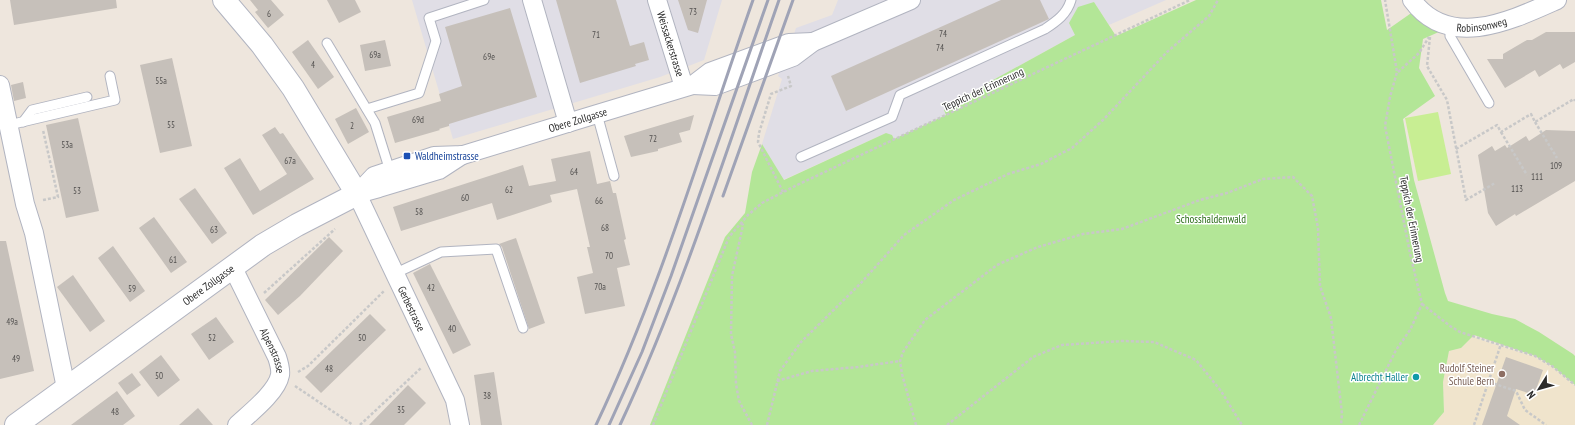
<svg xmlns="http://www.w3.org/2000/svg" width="1575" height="425" viewBox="0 0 1575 425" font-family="'PT Sans Narrow',sans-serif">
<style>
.industrial{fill:#e0dee6}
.education{fill:#f0e4cc}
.green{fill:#b3e697}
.pitch{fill:#c8ee93}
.building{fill:#c6c0ba}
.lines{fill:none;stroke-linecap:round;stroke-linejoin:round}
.service-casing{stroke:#b1b4c0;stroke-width:11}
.minor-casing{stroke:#b1b4c0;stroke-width:20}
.tertiary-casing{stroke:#b1b4c0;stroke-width:24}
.path{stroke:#c8c8c8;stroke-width:2.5;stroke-dasharray:3 2;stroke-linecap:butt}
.service{stroke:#fff;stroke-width:9}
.minor{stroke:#fff;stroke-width:18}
.tertiary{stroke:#fff;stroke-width:22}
.rail{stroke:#9fa3b6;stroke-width:3}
.transit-dot{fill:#1a4fb4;stroke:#fff;stroke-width:1.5}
.education-dot{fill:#8d6e63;stroke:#fff;stroke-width:1.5}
.culture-dot{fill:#0f9aa8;stroke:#fff;stroke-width:1.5}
.labels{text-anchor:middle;stroke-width:3;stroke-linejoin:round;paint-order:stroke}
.number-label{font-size:9px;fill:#52504f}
.street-label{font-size:11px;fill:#2b2b2b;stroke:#fff}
.transit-label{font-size:11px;fill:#164399;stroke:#fff;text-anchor:start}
.park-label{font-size:11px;fill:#2a6c17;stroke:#fff}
.education-label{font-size:11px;fill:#785e54;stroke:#fff;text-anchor:end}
.culture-label{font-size:11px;fill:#0d838f;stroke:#fff;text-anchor:end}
</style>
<rect width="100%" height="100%" fill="#eee6dd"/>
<g class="industrial">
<path d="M 412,0 L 722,0 L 704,60 L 660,77 L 453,139 Z"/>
<path d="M 838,0 L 1166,0 L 1109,25 L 1094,2 L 1075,35 L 995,79 L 944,110 L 946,115 L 894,139 L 886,133 L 783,180 L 762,144 L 782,79 L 778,76 L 792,35 L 794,34 L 796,28 L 832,15 Z"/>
</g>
<path class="education" d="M 1472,337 L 1535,357 L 1552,367 L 1575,386 L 1575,425 L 1433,425 L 1444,412 L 1443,382 L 1449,351 L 1461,348 Z"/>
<path class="green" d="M 1196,0 L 1381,0 L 1387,30 L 1417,9 L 1450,27 L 1423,39 L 1419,68 L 1435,96 L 1403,119 L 1414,180 L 1445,293 L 1448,301 L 1492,314 L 1515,319 L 1539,332 L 1573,354 L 1575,356 L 1575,385 L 1552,366 L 1535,356 L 1474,335 L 1461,348 L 1449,351 L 1443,382 L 1444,412 L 1433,425 L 650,425 L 725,237 L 745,213 L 752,172 L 762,144 L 784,180 L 886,133 L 892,135 L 894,139 L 946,115 L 944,110 L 995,79 L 1075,35 L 1069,23 L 1078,7 L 1094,2 L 1116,36 Z"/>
<path class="pitch" d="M 1438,112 L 1451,174 L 1418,181 L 1405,118 Z"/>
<g class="building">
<path d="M 10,0 L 116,0 L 117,8 L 14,25 Z"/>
<path d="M 250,0 L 271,0 L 284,15 L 268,28 L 255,12 L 258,10 Z"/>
<path d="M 327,0 L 355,0 L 361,12 L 339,23 Z"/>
<path d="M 556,0 L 616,0 L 630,46 L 644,42 L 649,60 L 635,64 L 636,66 L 580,83 Z"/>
<path d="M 678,0 L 707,0 L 698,33 L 688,30 Z"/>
<path d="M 1001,0 L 1040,0 L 1049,19 L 846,111 L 831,76 Z"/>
<path d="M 510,8 L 537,97 L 449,124 L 449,126 L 439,129 L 440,130 L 395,143 L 387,117 L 441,101 L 439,94 L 462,86 L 445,27 Z"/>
<path d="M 1546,32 L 1575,32 L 1575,62 L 1563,69 L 1560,64 L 1539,77 L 1535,70 L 1505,88 L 1487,59 L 1503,59 L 1503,54 L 1527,40 L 1532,40 Z"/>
<path d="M 308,40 L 334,77 L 318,89 L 292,52 Z"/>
<path d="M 385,40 L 391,66 L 365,71 L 360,45 Z"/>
<path d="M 172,58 L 192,146 L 160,153 L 140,65 Z"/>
<path d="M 23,82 L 26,98 L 14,101 L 11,85 Z"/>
<path d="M 356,108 L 369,132 L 348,144 L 335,119 Z"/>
<path d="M 694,115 L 690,130 L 679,133 L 682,142 L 658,149 L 658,151 L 631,157 L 624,136 Z"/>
<path d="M 78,118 L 99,211 L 66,218 L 46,125 Z"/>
<path d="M 275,127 L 280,134 L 283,133 L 314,179 L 253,215 L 224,168 L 240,158 L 260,191 L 287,174 L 262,135 Z"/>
<path d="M 1546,130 L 1575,131 L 1575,181 L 1516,216 L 1515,214 L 1496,226 L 1488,213 L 1478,155 L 1492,146 L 1495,151 L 1505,145 L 1507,148 L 1526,136 L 1529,141 Z"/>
<path d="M 590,151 L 597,184 L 610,181 L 613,193 L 616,193 L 626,239 L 624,240 L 630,265 L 617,268 L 625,306 L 585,314 L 577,277 L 593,273 L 587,247 L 590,247 L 577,189 L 550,195 L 552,202 L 497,220 L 492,203 L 401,231 L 393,207 L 523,165 L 529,186 L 556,181 L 551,159 Z"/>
<path d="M 195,188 L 227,233 L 212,244 L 179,199 Z"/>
<path d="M 154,217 L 187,262 L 171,273 L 139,228 Z"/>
<path d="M 329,237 L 343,251 L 300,296 L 278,315 L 265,300 Z"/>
<path d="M 516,238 L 545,323 L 529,329 L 502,247 L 499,244 Z"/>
<path d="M 0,241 L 6,241 L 34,371 L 0,379 Z"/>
<path d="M 113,246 L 145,291 L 130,302 L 98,258 Z"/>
<path d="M 430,264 L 471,345 L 453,354 L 413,273 Z"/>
<path d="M 73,275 L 105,321 L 90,332 L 57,287 Z"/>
<path d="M 370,314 L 386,330 L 321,393 L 305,377 Z"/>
<path d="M 216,317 L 234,342 L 209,360 L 191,334 Z"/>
<path d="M 161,355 L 180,380 L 158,397 L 139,372 Z"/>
<path d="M 1506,357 L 1543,370 L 1534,395 L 1516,389 L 1507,416 L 1520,425 L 1482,425 Z"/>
<path d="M 494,372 L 502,425 L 481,425 L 474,375 Z"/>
<path d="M 132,373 L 141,385 L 127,395 L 118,383 Z"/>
<path d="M 408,385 L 426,403 L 404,425 L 369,425 Z"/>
<path d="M 117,391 L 135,416 L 123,425 L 71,425 Z"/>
<path d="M 198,408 L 213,425 L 179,425 Z"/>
</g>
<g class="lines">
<defs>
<g id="service">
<path d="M 1450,25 L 1450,36 L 1489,103"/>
<path d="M 327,43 L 375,123 L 390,171"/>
<path d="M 367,109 L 419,93 L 436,41 L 429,18 L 484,0"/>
<path d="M 597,114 L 614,176"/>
<path d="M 23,122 L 32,110 L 87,97"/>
<path d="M 9,125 L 115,100 L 110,76"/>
<path d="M 801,157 L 892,117 L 900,95 L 1045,29 C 1057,21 1067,14 1071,0"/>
<path d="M 396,273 L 441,252 L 496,249 L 523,328"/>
</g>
<g id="minor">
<path d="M 532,0 L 568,123"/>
<path id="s1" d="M 657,0 L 684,87"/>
<path id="s2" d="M 1412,0 C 1449,51 1512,20 1557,0"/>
<path d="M 0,85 L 25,204 L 34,233 L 66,388"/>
<path d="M 693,85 L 715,86 L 793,57 L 813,42 L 911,0"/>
<path id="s3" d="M 357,194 L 374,176 L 434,156 L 463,155 L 597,114 L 693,85 L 710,72 L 789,43 L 813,42"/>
<path id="s4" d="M 357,194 L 455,400 L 460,425"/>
<path d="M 357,194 L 379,188 L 439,170 L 462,155"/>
<path id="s5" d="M 232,266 L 277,357 C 279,363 281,369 280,375 C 277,392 250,413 237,425"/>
</g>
<g id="tertiary">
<path id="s6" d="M 16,425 L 263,245 L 297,225 L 357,194 L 293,88 L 262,45 L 224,0"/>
</g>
</defs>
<use href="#service" class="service-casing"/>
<use href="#minor" class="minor-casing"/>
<use href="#tertiary" class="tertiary-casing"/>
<g class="path">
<path d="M 1430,37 L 1427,66 L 1447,100 L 1466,200 L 1495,183"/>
<path d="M 1398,72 L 1419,53 L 1429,37"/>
<path d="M 1535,122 L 1557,158"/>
<path d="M 1501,132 L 1527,175"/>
<path d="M 1456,149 L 1497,125 L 1501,132 L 1531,114 L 1535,122 L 1574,99 L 1575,101"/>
<path d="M 783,192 L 758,142 L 759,133 L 771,94 L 791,86 L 788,76"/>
<path d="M 43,200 L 58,197 L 43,130"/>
<path d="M 741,223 L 743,225 L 732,276 L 731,334 L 735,352 L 736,384 L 739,401 L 752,425"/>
<path d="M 264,293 L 335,229"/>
<path d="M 1422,304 L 1450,326 L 1460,332 L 1535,356 L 1552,366 L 1575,385"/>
<path d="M 298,372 L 308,366 L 384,291"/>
<path d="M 777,381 L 812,371 L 858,367 L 900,361"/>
<path d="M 1489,382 L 1516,391 L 1525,410 L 1546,425"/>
<path d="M 295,386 L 353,425"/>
<path d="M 360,425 L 421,368"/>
<path d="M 653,425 L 729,237 L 748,215 L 762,203 L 795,186 L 1190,0"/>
<path d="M 767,425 L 780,371 L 801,342 L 861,283 L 904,235 L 954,200 L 1008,174 L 1041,164 L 1072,148 L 1103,120 L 1167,52 L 1209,16 L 1218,0"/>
<path d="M 916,425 L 902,374 L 900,361 L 903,352 L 925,320 L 997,265 L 1038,247 L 1083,234 L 1122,229 L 1200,200 L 1227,193 L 1263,179 L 1293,177 L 1312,196 L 1318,228 L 1320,286 L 1331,318 L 1342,414 L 1341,425"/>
<path d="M 947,425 L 1033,357 L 1062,345 L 1122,341 L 1154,342 L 1196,360 L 1221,391 L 1242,425"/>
<path d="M 1359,425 L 1396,350 L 1410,330 L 1422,304 L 1410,253 L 1385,126 L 1390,97 L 1397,72 L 1385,0"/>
<path d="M 1474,425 L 1501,344"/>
</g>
<use href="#service" class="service"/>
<use href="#minor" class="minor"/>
<use href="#tertiary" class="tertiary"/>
<g class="rail">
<path d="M 723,196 L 793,0"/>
<path d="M 596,425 C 661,288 703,142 753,0"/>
<path d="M 609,425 L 642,352 L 671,276 L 768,0"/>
<path d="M 620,425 C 684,288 729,143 779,0"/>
</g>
</g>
<rect class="transit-dot" x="403" y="152" width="8" height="8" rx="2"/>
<circle class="education-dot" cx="1502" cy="374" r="4"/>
<circle class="culture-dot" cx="1416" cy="377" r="4"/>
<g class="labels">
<g class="number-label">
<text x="693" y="15">73</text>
<text x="269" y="17">6</text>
<text x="943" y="37">74</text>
<text x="596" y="38">71</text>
<text x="940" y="51">74</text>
<text x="375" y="58">69a</text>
<text x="489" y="60">69e</text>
<text x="313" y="68">4</text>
<text x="161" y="84">55a</text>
<text x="418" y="123">69d</text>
<text x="171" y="128">55</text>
<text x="352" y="129">2</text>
<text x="653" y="142">72</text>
<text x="67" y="148">53a</text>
<text x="290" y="164">67a</text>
<text x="1556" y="169">109</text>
<text x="574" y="175">64</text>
<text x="1537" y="180">111</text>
<text x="1517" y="192">113</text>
<text x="509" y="193">62</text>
<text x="77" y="194">53</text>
<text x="465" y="201">60</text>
<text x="599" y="204">66</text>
<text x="419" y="215">58</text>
<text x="605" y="231">68</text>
<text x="214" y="233">63</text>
<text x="609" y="259">70</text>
<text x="173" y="263">61</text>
<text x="600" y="290">70a</text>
<text x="431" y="291">42</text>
<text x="132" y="292">59</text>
<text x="12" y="325">49a</text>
<text x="452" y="332">40</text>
<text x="212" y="341">52</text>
<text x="362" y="341">50</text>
<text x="16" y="362">49</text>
<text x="329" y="372">48</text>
<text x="159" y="379">50</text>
<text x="487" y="399">38</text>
<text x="401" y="413">35</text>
<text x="115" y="415">48</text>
</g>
<g class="street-label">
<text dy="4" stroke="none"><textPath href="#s2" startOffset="79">Robinsonweg</textPath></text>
<text dy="4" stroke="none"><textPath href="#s1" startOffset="46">Weissackerstrasse</textPath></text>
<text transform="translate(983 89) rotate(-25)" y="4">Teppich der Erinnerung</text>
<text dy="4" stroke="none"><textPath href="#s3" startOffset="237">Obere Zollgasse</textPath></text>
<text transform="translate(1412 219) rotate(79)" y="4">Teppich der Erinnerung</text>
<text dy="4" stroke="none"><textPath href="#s6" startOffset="238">Obere Zollgasse</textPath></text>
<text dy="4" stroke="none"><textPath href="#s4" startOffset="127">Gerbestrasse</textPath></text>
<text dy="4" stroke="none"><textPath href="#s5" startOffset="94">Alpenstrasse</textPath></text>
</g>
<g class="transit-label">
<text x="415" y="160">Waldheimstrasse</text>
</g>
<g class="park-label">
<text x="1211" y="223">Schosshaldenwald</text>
</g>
<g class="education-label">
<text x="1494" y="372">Rudolf Steiner<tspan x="1494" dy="13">Schule Bern</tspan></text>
</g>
<g class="culture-label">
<text x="1408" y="381">Albrecht Haller</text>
</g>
</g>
<g transform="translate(1539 389) rotate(233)" stroke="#ffffff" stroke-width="3" paint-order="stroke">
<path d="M0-3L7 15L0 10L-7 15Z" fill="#2b2b2b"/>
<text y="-6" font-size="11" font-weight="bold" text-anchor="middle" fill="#2b2b2b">N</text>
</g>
</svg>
